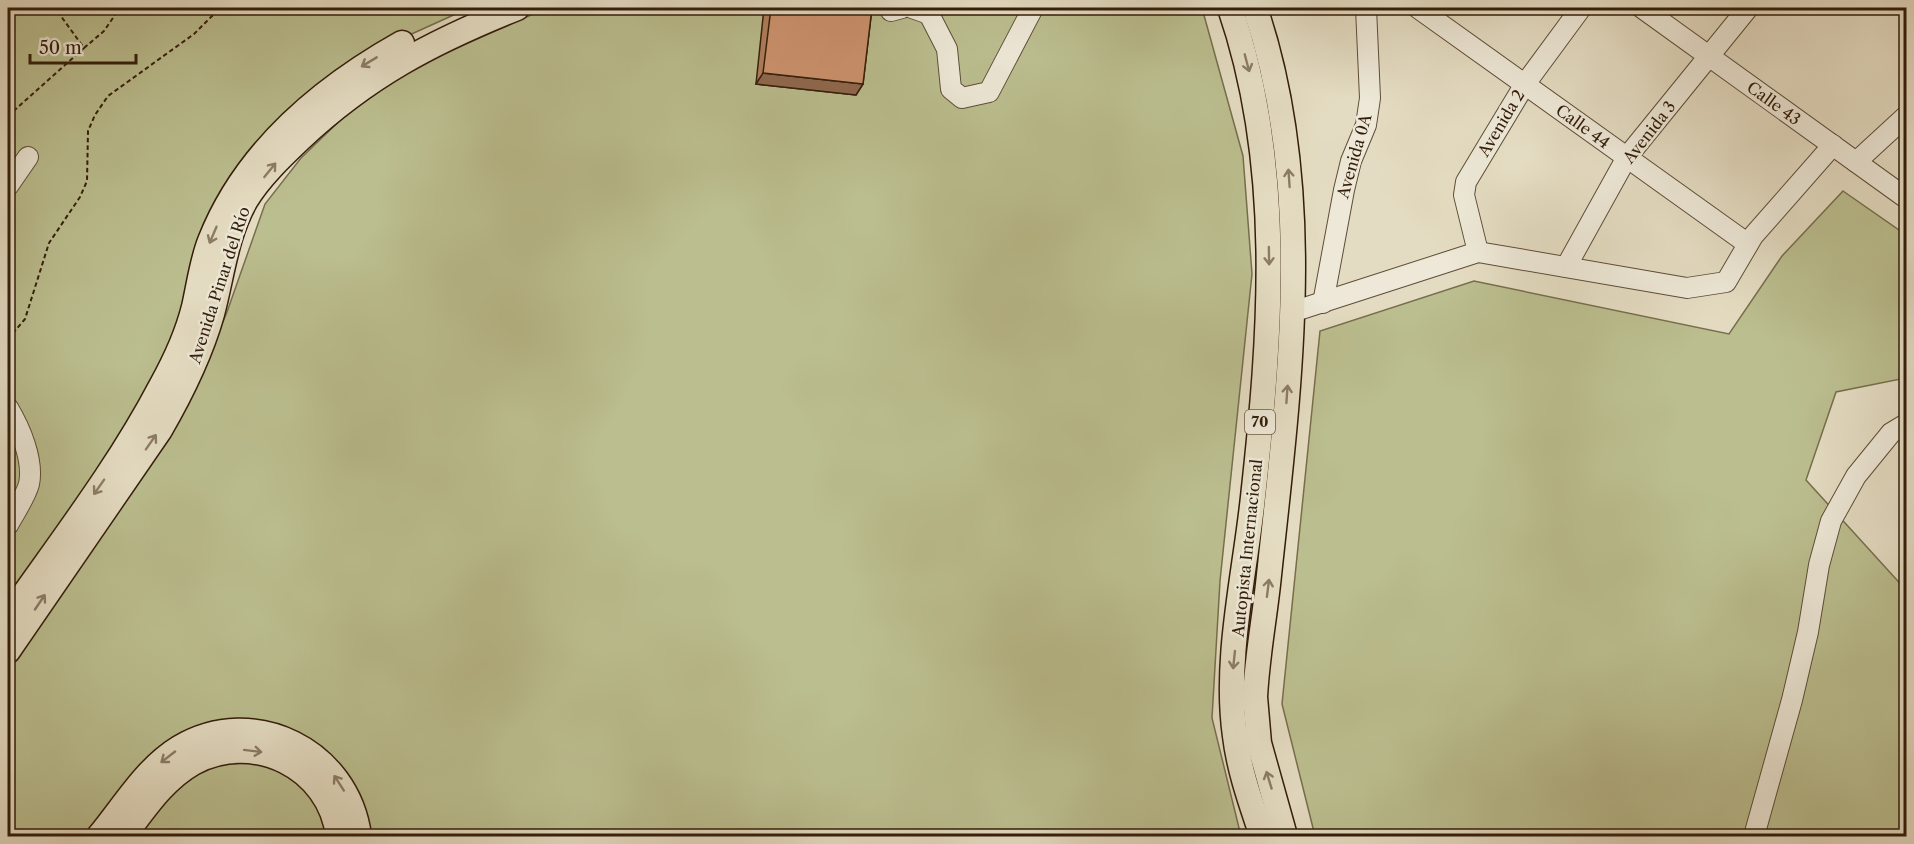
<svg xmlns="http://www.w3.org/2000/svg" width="1914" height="844" viewBox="0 0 1914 844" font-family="'Libre Caslon Text',serif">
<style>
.green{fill:#bbbe8f;stroke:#776e4c;stroke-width:1.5}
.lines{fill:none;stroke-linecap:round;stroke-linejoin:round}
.minor-casing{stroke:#5f4d38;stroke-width:22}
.major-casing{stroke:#331d0a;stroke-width:27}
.path{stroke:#331d0a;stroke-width:2;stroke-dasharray:4.5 3;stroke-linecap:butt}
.minor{stroke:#ede8d7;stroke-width:20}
.major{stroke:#e4dcc2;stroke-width:24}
.wall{fill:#b17f5f;stroke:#331d0a;stroke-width:1.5}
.shaded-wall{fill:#90684e;stroke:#331d0a;stroke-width:1.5}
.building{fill:#ce946f;stroke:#331d0a;stroke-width:1.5}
.oneway{stroke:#8c7c66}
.labels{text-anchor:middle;stroke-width:5;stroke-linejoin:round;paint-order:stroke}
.shield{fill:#ede8d7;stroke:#6b5a48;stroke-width:1.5}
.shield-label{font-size:15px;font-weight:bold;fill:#331d0a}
.street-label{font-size:16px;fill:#331d0a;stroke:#ede8d7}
</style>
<rect width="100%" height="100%" fill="#e4dcc2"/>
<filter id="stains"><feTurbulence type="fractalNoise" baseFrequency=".00333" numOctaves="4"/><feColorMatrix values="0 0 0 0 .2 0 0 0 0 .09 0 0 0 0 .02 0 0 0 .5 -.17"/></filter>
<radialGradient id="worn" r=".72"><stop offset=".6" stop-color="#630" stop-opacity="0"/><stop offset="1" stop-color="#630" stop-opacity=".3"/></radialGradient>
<g class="green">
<path d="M 8,8 L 469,8 L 363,56 L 303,103 L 121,443 L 8,606 Z"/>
<path d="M 547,8 L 1202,8 L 1243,156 L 1252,274 L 1220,581 L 1212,718 L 1241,836 L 8,836 L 8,665 L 186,408 L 227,312 L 265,204 L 301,158 L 380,82 Z"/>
<path d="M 1843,191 L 1906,235 L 1906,378 L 1836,392 L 1806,480 L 1906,590 L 1906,836 L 1315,836 L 1282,704 L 1320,331 L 1474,281 L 1729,334 L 1782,256 Z"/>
</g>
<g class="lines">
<defs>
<g id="minor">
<path d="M 912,8 L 929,14 L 947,49 L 951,89 L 962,98 L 989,92 L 1033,8"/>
<path d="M 1418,8 L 1748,244"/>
<path d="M 1642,8 L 1906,198"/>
<path d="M 891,11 L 902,8"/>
<path d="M 1856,162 L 1906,116"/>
<path d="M 8,186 L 28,157"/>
<path d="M 1478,252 L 1464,195 L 1466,182 L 1525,84 L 1581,8"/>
<path d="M 1566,267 L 1627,157 L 1748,8"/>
<path d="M 1323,303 L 1344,190 L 1351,161 L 1366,125 L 1370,98 L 1366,8"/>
<path d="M 1292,312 L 1478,252 L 1687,288 L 1726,282 L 1753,236 L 1833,145"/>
<path d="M 8,408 C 20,428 34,460 29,484 C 25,498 15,512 8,525"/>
<path d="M 1754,836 L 1792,700 L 1808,632 L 1819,565 L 1831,521 L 1856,476 L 1891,433 L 1906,424"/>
</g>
<g id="major">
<path d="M 1230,8 C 1284,165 1271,334 1253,497 C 1245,574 1224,659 1235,736 C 1239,770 1251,803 1262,836"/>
<path d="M 1255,8 C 1317,190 1289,388 1269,575 C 1265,616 1257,656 1255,697 L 1259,743 L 1285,836"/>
<path d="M 8,617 C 61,541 118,468 161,386 C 175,361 187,335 194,307 C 199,285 202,261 210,241 C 245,152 320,89 402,43"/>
<path d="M 8,651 L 160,430 C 182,392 200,356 212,314 C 222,277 226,234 246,200 C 259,178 281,157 300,139 C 367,76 432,42 517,8"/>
<path d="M 99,836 C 124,806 145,769 179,748 C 254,703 348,751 359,836"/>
<path d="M 124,836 C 144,810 163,780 193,763 C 253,730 330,767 338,836"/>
</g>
</defs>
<use href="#minor" class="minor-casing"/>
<use href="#major" class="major-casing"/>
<g class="path">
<path d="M 84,48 L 104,31 L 115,15 L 113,8"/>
<path d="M 8,116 L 84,48 L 55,8"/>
<path d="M 8,339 L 25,319 L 49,243 L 80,197 L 87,181 L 88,131 L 95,115 L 108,96 L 194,34 L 220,8"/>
</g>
<use href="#minor" class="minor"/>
<use href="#major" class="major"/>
</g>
<path class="wall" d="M 764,8 L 872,8 L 863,84 L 856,95 L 756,84 Z"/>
<path class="shaded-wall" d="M 763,73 L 863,84 L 856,95 L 756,84 Z"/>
<path class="building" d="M 771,8 L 872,8 L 863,84 L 763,73 Z"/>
<defs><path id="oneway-shaft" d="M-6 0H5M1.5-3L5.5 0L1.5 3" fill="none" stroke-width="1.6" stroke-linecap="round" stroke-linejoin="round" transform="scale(1.5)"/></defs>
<g class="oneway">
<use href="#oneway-shaft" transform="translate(369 62) rotate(149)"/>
<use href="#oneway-shaft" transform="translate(1247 63) rotate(75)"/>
<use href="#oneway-shaft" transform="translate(270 170) rotate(-51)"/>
<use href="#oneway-shaft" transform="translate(1289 178) rotate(-94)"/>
<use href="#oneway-shaft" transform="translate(213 235) rotate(113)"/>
<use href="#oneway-shaft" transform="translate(1269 256) rotate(89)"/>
<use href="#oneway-shaft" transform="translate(1287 394) rotate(-86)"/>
<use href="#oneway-shaft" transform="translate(151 442) rotate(-55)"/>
<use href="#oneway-shaft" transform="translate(99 487) rotate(125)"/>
<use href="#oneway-shaft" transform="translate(1268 588) rotate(-83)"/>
<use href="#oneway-shaft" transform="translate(40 602) rotate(-56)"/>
<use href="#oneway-shaft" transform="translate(1234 660) rotate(96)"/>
<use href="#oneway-shaft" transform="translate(253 751) rotate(7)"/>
<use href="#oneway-shaft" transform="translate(168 757) rotate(142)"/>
<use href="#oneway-shaft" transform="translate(1269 780) rotate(-107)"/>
<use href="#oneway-shaft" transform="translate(339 783) rotate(-123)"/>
</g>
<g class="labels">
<rect class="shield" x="1245" y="410" width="30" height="24" rx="4.5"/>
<g class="shield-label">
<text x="1260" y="427">70</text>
</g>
<g class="street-label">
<text transform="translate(1774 103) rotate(36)" y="6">Calle 43</text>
<text transform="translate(1501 123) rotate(-59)" y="6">Avenida 2</text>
<text transform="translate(1583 126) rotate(36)" y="6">Calle 44</text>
<text transform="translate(1649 132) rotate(-52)" y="6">Avenida 3</text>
<text transform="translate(1354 156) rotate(-74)" y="6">Avenida 0A</text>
<text transform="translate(219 285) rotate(-72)" y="6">Avenida Pinar del Río</text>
<text transform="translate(1247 548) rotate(-84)" y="6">Autopista Internacional</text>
</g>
</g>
<rect width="1914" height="844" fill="none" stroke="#e4dcc2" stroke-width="30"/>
<rect x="9" y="9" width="1896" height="826" fill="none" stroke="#331d0a" stroke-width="3"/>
<rect x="15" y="15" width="1884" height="814" fill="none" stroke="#331d0a" stroke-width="1.5"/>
<path d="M30 54v9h106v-9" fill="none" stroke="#331d0a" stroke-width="3"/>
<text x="39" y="54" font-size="18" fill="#331d0a" stroke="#ede8d7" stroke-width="4.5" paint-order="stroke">50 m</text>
<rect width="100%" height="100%" filter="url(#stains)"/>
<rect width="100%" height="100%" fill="url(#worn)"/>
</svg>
